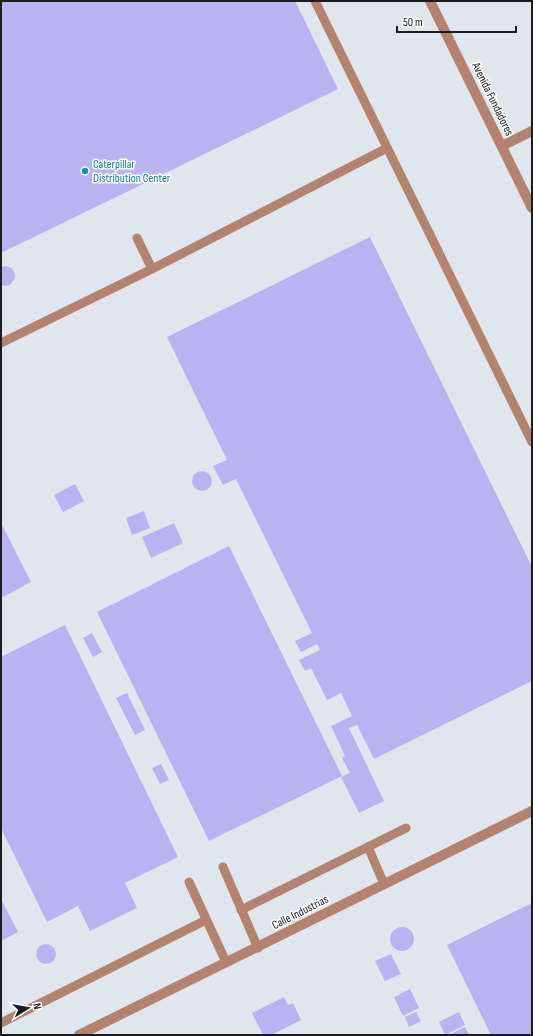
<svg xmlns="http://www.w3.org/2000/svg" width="533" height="1036" viewBox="0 0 533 1036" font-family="'Sofia Sans Condensed',sans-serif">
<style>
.building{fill:#b9b3f2}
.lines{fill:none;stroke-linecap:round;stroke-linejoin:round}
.service{stroke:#b48370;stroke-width:9}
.minor{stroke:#b48370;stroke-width:10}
.tertiary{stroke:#b48370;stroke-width:10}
.culture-dot{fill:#0f9aa8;stroke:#fff;stroke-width:1.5}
.labels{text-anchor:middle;stroke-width:3;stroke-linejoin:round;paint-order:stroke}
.street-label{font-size:12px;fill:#1a1c1f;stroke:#fff}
.culture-label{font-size:12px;fill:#0d838f;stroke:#fff;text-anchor:start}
</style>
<rect width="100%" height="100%" fill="#e0e6ee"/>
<g class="building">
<path d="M 1,1 L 295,1 L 338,89 L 1,253 Z"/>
<path d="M 370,237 L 532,567 L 532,681 L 374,759 L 357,725 L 349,728 L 384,801 L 359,813 L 341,777 L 350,773 L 342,758 L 345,756 L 331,726 L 352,716 L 341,693 L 327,700 L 311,668 L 305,671 L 299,660 L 320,650 L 317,644 L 301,652 L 295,641 L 312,633 L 236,479 L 223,485 L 213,466 L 227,460 L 167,337 Z"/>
<path d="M 5,266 L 10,267 L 13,270 L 15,274 L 15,278 L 10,285 L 5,286 L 1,285 L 1,267 Z"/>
<circle cx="202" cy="481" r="10"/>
<path d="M 75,484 L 84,501 L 63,512 L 54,495 Z"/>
<path d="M 144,511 L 150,528 L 132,535 L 126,518 Z"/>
<path d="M 1,523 L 31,582 L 1,598 Z"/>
<path d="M 174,523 L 183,543 L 151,558 L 142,537 Z"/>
<path d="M 229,546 L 342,776 L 209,841 L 97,612 Z"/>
<path d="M 65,625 L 178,857 L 125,883 L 137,908 L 90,931 L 78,906 L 47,922 L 1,828 L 1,657 Z"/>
<path d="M 92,633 L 102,652 L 93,657 L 83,638 Z"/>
<path d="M 127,693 L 145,730 L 135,735 L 116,698 Z"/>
<path d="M 161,764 L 169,780 L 160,784 L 152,768 Z"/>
<path d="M 1,899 L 18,932 L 1,941 Z"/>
<path d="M 532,903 L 532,1035 L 491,1035 L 447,945 Z"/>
<circle cx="402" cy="939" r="12"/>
<circle cx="46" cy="954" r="10"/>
<path d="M 391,954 L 401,974 L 385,981 L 375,961 Z"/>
<path d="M 410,989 L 419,1008 L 403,1016 L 394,997 Z"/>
<path d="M 284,997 L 288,1005 L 293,1003 L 301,1020 L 271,1035 L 263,1035 L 252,1013 Z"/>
<path d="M 416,1012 L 421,1021 L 409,1027 L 405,1017 Z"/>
<path d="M 459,1012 L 465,1025 L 445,1035 L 439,1022 Z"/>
<path d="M 465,1027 L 469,1035 L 449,1035 Z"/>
</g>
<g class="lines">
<g class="service">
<path d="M 315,1 L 532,442"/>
<path d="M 137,238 L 152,269"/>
<path d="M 1,343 L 152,269 L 387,148"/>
<path d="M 368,847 L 384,884"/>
<path d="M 223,867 L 258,948"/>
<path d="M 189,882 L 226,962"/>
<path d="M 241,910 L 406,828"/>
<path d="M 1,1023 L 206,920"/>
</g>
<path class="minor" d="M 502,146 L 532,131"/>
<g class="tertiary">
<path d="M 430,1 L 532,208"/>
<path d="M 79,1035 L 532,811"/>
</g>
</g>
<circle class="culture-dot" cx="85" cy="171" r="4"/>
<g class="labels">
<g class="street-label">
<text transform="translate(493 99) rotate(64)" y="4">Avenida Fundadores</text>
<text transform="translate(300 912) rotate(-27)" y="4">Calle Industrias</text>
</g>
<g class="culture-label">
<text x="93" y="168">Caterpillar<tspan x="93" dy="14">Distribution Center</tspan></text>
</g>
</g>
<rect width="533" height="1036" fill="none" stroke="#1a1c1f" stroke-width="4"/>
<g transform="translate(28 1008) rotate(79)" stroke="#ffffff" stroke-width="3" paint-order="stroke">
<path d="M0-3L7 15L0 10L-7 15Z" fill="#1a1c1f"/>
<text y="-6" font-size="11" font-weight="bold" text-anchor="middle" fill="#1a1c1f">N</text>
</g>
<path d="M397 26v6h119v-6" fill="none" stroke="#1a1c1f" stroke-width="2"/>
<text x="403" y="26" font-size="12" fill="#1a1c1f" stroke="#ffffff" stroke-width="3" paint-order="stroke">50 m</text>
</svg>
